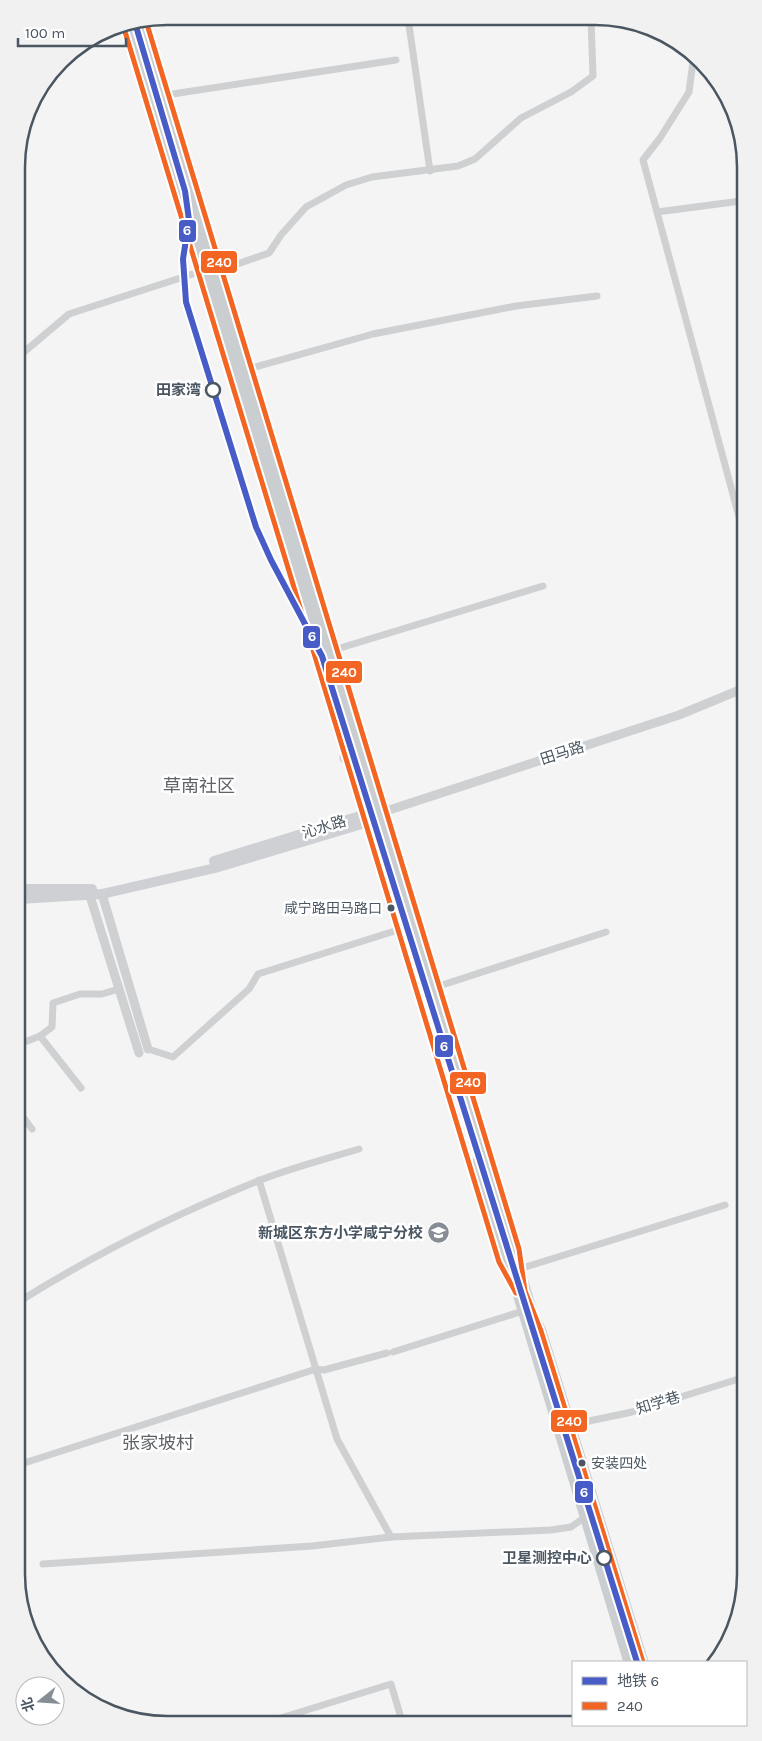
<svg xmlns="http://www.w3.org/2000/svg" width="762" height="1741" viewBox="0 0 762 1741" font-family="Karla,'Noto Sans SC',sans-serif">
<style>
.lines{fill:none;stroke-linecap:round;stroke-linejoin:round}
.minor{stroke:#ced0d2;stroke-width:7}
.tertiary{stroke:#ced0d2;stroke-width:9}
.secondary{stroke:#ced0d4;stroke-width:10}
.primary{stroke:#caced1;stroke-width:11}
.bus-1-casing{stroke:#fff;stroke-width:9}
.bus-1{stroke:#f26522;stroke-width:5}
.metro-1-casing{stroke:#fff;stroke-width:10}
.metro-1{stroke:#485cc7;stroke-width:6}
.stop-dot{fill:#fff;stroke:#4a5661;stroke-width:2.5}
.bus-dot{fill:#4a5661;stroke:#fff;stroke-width:2}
.labels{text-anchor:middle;stroke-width:5;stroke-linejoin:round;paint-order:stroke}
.bus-label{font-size:14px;fill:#4a5661;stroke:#fff;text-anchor:end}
.stop-label{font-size:15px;font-weight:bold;fill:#4a5661;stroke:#fff;text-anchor:end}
.street-label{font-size:15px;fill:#4a5661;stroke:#fff}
.poi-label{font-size:15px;font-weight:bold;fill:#4a5661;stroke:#fff;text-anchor:end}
.quarter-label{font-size:18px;fill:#5f6368;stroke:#fff}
.rim{fill:none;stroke:#4a5661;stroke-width:2.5}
.line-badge{stroke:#fff;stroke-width:2}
.badge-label{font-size:14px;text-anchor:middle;font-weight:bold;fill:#fff}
</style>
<rect width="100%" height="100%" fill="#f4f4f4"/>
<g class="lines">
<g class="minor">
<path d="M 408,18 L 430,171"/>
<path d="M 146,21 L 519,1249 L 519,1269 L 725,1205"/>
<path d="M 123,25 L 499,1262 L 511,1283"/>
<path d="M 694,54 L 689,92 L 660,138 L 643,160 L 742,528"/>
<path d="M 166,95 L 396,60"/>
<path d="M 657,212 L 741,201"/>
<path d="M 217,271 L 269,253 L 281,235 L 306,207 L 346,185 L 372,177 L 458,166 L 475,159 L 521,118 L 571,92 L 593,76 L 591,19"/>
<path d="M 17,358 L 69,314 L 202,271"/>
<path d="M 248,369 L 373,334 L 516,306 L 597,296"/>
<path d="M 337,649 L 543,586"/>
<path d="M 439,986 L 606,932"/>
<path d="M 40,1036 L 81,1088"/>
<path d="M 20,1044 L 40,1036 L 52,1027 L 53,1003 L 80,994 L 102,994 L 119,989"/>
<path d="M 148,1049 L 173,1057 L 249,989 L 258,974 L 398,930"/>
<path d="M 20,1113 L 32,1129"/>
<path d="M 259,1180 L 337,1439 L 391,1537"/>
<path d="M 20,1301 C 95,1254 176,1214 258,1181 C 290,1168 326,1159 359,1149"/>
<path d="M 393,1352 L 523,1311"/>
<path d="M 570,1425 L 632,1412 L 745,1377"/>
<path d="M 21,1464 L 316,1369 L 324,1370 L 387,1353"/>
<path d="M 43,1564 L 312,1546 L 391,1537 L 551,1530 L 571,1527 L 585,1517"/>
<path d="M 271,1721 L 391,1684 L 402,1721"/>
</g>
<g class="tertiary">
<path d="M 380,813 L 679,715 L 742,689"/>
<path d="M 102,894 L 148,1049"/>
<path d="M 90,896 L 139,1053"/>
</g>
<g class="secondary">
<path d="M 214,861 L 363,815 L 380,813"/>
<path d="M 19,889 L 92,889"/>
<path d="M 19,899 L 102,894 L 215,868 L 375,820 L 380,813"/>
</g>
<g class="primary">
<path d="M 140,22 L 519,1269 L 533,1315 L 541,1331 L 643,1662"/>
<path d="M 132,23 L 350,739"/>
<path d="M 345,758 L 349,735"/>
<path d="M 478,1161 L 629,1662"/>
</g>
<defs>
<g id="bus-1">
<path d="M 146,21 L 519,1249 L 525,1291 L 541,1331 L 643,1662"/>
<path d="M 123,25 L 499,1262 L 516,1293"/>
</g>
</defs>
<use href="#bus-1" class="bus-1-casing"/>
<use href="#bus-1" class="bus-1"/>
<defs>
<path id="metro-1" d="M 135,23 L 185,191 L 189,220 L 183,259 L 186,302 L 256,527 L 271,560 L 322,656 L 637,1662"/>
</defs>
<use href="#metro-1" class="metro-1-casing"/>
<use href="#metro-1" class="metro-1"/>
</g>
<defs>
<symbol id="school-disc" viewBox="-11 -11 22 22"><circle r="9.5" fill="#868d94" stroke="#fff"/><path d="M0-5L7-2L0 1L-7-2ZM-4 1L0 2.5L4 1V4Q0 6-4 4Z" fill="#fff"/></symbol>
</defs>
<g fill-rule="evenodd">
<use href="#school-disc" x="426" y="1220" width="25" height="25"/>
</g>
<g class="stop-dot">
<circle cx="213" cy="390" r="7"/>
<circle cx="604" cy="1558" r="7"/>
</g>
<g class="bus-dot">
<circle cx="391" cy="908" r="4.5"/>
<circle cx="582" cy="1463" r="4.5"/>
</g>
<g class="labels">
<g class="bus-label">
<text x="382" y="913">咸宁路田马路口</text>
<text x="591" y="1468" text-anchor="start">安装四处</text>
</g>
<g class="stop-label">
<text x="201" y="395">田家湾</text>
<text x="592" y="1563">卫星测控中心</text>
</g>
<g class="street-label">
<text transform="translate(562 753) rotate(-18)" y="5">田马路</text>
<text transform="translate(324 827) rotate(-17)" y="5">沁水路</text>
<text transform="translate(658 1403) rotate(-17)" y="5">知学巷</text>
</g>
<g class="poi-label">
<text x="423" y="1238">新城区东方小学咸宁分校</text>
</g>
<g class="quarter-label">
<text x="199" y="792">草南社区</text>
<text x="158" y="1449">张家坡村</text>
</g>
</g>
<path d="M0 0H762V1741H0ZM167 25H595A142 142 0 0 1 737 167V1574A142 142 0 0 1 595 1716H167A142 142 0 0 1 25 1574V167A142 142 0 0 1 167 25Z" fill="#f1f1f2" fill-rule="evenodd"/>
<path class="rim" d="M167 25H595A142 142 0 0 1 737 167V1574A142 142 0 0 1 595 1716H167A142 142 0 0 1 25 1574V167A142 142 0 0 1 167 25Z"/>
<g class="line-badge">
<rect x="178" y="219" width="19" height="24" rx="5" fill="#485cc7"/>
<rect x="200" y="250" width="38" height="24" rx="5" fill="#f26522"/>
<rect x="302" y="625" width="19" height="24" rx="5" fill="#485cc7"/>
<rect x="325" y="660" width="38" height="24" rx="5" fill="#f26522"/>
<rect x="434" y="1034" width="20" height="24" rx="5" fill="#485cc7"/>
<rect x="449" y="1071" width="38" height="24" rx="5" fill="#f26522"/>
<rect x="550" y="1409" width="38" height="24" rx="5" fill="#f26522"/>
<rect x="574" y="1480" width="20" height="24" rx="5" fill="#485cc7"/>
</g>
<g class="badge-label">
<text x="187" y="235">6</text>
<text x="219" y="267">240</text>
<text x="312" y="641">6</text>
<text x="344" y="677">240</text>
<text x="444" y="1051">6</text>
<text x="468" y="1087">240</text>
<text x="569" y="1426">240</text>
<text x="584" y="1497">6</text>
</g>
<rect x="572" y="1661" width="175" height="65" fill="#ffffff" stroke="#b7bbc0"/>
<rect x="582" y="1677" width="25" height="8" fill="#485cc7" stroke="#b7bbc0"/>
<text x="617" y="1686" font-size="15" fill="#4a5661">地铁 6</text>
<rect x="582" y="1702" width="25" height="8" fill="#f26522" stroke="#b7bbc0"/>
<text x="617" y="1711" font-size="15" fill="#4a5661">240</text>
<g transform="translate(40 1701) rotate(253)"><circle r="24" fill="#ffffff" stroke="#b7bbc0"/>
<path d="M0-4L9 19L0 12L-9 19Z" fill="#868d94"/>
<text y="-8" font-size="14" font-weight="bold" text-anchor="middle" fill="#4a5661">北</text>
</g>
<path d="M18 38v8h108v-8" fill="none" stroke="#4a5661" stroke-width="2.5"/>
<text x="25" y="38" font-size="15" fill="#4a5661" stroke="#ffffff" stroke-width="4" paint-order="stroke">100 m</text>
</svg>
